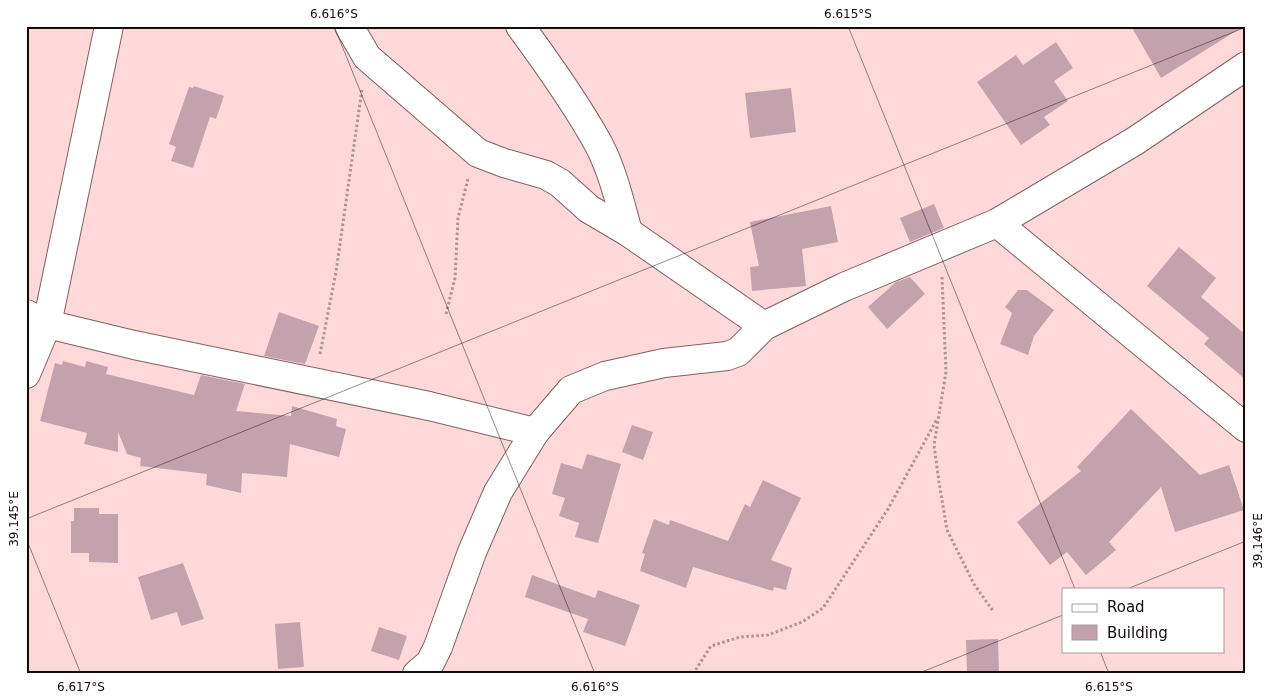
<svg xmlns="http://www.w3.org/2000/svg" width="1272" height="700" viewBox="0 0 1272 700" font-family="'DejaVu Sans',sans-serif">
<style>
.building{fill:#c4a2ad}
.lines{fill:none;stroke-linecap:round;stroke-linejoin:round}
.minor-casing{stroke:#806061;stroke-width:30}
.path{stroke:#b09394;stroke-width:3;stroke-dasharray:2.5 2.5;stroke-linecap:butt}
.minor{stroke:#fff;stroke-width:28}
.ticks{fill:none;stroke:#15090a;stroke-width:1;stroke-opacity:0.45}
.neatline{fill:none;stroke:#15090a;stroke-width:2}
.ticks-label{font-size:12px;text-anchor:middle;fill:#15090a}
</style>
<rect width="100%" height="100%" fill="#ffd9da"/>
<g class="building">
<path d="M 1131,26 L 1244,26 L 1161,78 Z"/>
<path d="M 1056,42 L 1073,68 L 1054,81 L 1068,101 L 1044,117 L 1050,125 L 1021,145 L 977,82 L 1016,55 L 1023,65 Z"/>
<path d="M 194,86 L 224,96 L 216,119 L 210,117 L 193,168 L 171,161 L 176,147 L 169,144 L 189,87 L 193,88 Z"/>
<path d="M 791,88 L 796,132 L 750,138 L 745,93 Z"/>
<path d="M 934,204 L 944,228 L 910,242 L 900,218 Z"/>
<path d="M 831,206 L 838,242 L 802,249 L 806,286 L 752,291 L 750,267 L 759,266 L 750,222 Z"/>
<path d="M 1179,247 L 1216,278 L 1201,297 L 1246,335 L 1246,380 L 1204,344 L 1209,338 L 1147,286 Z"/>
<path d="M 910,277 L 925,294 L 887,329 L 868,307 L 896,282 Z"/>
<path d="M 1018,290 L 1027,290 L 1054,310 L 1034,336 L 1028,355 L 1000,344 L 1012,313 L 1005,307 Z"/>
<path d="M 279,312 L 319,326 L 305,364 L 264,356 Z"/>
<path d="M 63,361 L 85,367 L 86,361 L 108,367 L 106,374 L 194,395 L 201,375 L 245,384 L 236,411 L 291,416 L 292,406 L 337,419 L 336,426 L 346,429 L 339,457 L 290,444 L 287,477 L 242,473 L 241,493 L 206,485 L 207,474 L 140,466 L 141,458 L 127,454 L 118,432 L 118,452 L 84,444 L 87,433 L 40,421 L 55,363 L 62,365 Z"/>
<path d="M 1131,409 L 1200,475 L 1229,465 L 1244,510 L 1175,532 L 1161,487 L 1109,542 L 1116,550 L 1086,575 L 1067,552 L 1050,565 L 1017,522 L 1081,471 L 1077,467 Z"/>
<path d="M 632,425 L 653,432 L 643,460 L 622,452 Z"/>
<path d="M 587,454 L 621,464 L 598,543 L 575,537 L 579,523 L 559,516 L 565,498 L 552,494 L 561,463 L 582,469 Z"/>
<path d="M 763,480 L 801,498 L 771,560 L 792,568 L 786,590 L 774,587 L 773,591 L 693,567 L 686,588 L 640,571 L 645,554 L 642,553 L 654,519 L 669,525 L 670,520 L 728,541 L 745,504 L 750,507 Z"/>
<path d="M 74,508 L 99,508 L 99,514 L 118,514 L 118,563 L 89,562 L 89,553 L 71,553 L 71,521 L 74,521 Z"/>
<path d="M 183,563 L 204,619 L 181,626 L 177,612 L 151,620 L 138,577 Z"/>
<path d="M 532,575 L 595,598 L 598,590 L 640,605 L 625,646 L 583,632 L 588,619 L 525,597 Z"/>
<path d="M 300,622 L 304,667 L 278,669 L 275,624 Z"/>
<path d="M 379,627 L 407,636 L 399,660 L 371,651 Z"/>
<path d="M 998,639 L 999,674 L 967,674 L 966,640 Z"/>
</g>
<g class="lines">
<defs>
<g id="minor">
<path d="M 349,26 L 367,57 L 478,153 L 504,163 L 546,175 L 560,183 L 589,209 L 628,232 L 764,326"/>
<path d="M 520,26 C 548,64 576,103 599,145 C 613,172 620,203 628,232"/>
<path d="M 997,223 L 1246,428"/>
<path d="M 26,314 L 47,324 L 134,345 L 429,406 L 535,432"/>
<path d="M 26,374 L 47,324 L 109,26"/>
<path d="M 417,674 L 430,663 L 438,647 L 472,552 L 498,492 L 535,432 L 571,390 L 605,376 L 664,363 L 727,356 L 738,352 L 764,326 L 844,287 L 997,223 L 1135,141 L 1246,66"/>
</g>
</defs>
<use href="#minor" class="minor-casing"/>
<g class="path">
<path d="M 942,277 L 946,372 L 934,445 L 939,482 L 947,530 L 974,584 L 993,611"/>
<path d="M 446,314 L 455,278 L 458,218 L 468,179"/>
<path d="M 320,354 L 336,272 L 362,89"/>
<path d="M 693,674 L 711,646 L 740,637 L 768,635 L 802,622 L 823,608 L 888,509 L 937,419"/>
</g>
<use href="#minor" class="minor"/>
</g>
<path class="ticks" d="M 334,26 L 595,674M 848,26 L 1075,589M 26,519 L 1246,27M 26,538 L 81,674M 1127,589 L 1246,541M 1100,651 L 1109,674M 917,674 L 1063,615"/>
<rect width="1272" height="700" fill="none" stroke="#ffffff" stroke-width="55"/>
<rect x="1062" y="588" width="162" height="65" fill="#ffffff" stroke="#a19d9d"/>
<rect x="1072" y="604" width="25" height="8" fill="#ffffff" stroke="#a19d9d"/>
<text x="1107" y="612" font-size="15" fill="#15090a">Road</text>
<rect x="1072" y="625" width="25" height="15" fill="#c4a2ad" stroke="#a19d9d"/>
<text x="1107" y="638" font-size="15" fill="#15090a">Building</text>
<rect x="28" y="28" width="1216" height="644" class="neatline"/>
<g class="ticks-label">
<text x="334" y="18">6.616°S</text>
<text x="848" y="18">6.615°S</text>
<text transform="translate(14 519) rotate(-90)" y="4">39.145°E</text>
<text transform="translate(1258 541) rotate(-90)" y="4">39.146°E</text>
<text x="81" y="691">6.617°S</text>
<text x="595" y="691">6.616°S</text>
<text x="1109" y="691">6.615°S</text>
</g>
</svg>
